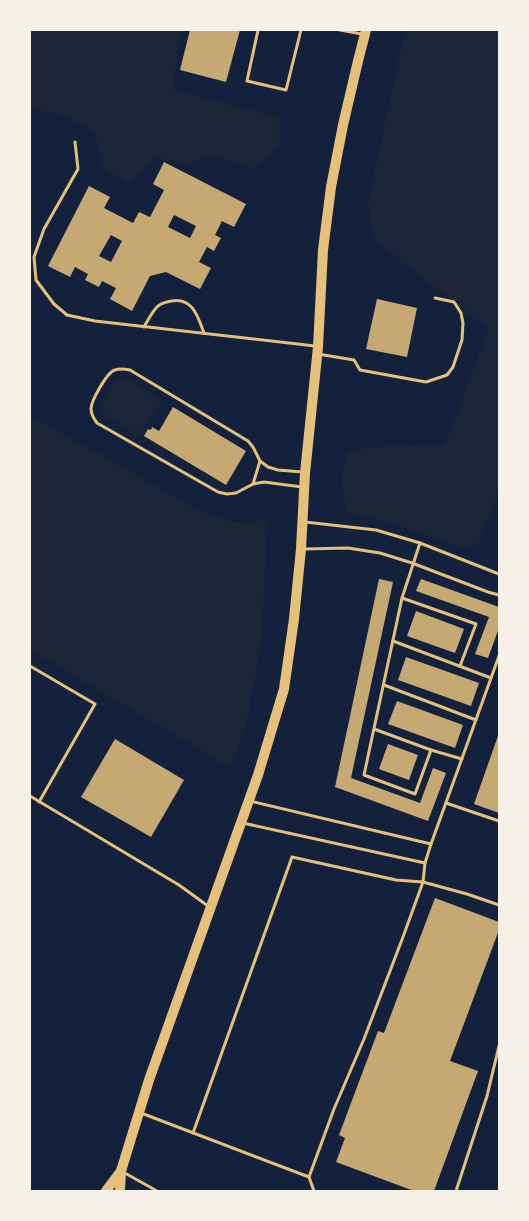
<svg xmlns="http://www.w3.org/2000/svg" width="529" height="1221" viewBox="0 0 529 1221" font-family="Arial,sans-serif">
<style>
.green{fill:#1d2539}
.building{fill:#c6a872;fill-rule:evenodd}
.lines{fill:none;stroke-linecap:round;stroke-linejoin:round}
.service{stroke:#e5c07b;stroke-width:3}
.primary{stroke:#e5c07b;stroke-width:10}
</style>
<rect width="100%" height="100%" fill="#14213d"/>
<g class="green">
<path d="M 30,30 L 181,30 L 173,89 L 280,118 L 279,148 L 253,169 L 208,155 L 187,165 L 156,158 L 128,185 L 104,169 L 94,132 L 59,114 L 30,109 Z"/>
<path d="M 407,30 L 499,30 L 499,490 L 480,542 L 460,548 L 389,522 L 346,513 L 341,477 L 348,450 L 377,447 L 445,445 L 488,329 L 373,239 L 368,202 L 403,40 Z"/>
<path d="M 122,378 L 127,378 L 130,380 L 162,400 L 139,436 L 106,416 L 102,411 L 101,406 L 114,382 L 116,380 Z"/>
<path d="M 30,415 L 208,515 L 235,522 L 268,520 L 261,645 L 246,726 L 231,768 L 30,650 Z"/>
</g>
<g class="building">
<path d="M 190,30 L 240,30 L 226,82 L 180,70 Z"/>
<path d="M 164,162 L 246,204 L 234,227 L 222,221 L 215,235 L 221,238 L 214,251 L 207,247 L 199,262 L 211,268 L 200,289 L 166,272 L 150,276 L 132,311 L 110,299 L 116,288 L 102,281 L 99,287 L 85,280 L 88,274 L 75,267 L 70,277 L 48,266 L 89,186 L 110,197 L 104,208 L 133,223 L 139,212 L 150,217 L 164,190 L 153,184 ZM 174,215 L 196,226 L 190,238 L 168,227 ZM 111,235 L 122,241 L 111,262 L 99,256 Z"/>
<path d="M 377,299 L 417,308 L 407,357 L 366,349 Z"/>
<path d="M 173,407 L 246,451 L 226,485 L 144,436 L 148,429 L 151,430 L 152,427 L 159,431 Z"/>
<path d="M 379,579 L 393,582 L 351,778 L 420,803 L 433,768 L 446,773 L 428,821 L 335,787 Z"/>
<path d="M 421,579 L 499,607 L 499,628 L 488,658 L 475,654 L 489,617 L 416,591 Z"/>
<path d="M 416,611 L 464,629 L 455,653 L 407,636 Z"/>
<path d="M 406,657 L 479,683 L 471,706 L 398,680 Z"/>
<path d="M 397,701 L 463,725 L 455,748 L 388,724 Z"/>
<path d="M 499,733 L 499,813 L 474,804 Z"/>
<path d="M 115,739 L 184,780 L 151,837 L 81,797 Z"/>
<path d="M 388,744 L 418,755 L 409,780 L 379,769 Z"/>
<path d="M 435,898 L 499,922 L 499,930 L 450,1061 L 478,1071 L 434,1191 L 414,1191 L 336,1162 L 345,1138 L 339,1135 L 378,1031 L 384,1033 Z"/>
</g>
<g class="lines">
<g class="service">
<path d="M 258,30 L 247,81 L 286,90 L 301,30"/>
<path d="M 340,30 L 362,34"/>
<path d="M 75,142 L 78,169 L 44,229 L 34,257 L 36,280 L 54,304 L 67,315 L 95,321 L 315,346"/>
<path d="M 144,327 C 148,320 152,312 157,307 C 160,303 166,302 171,301 C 193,297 198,317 204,333"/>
<path d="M 318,354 L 354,360 L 360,370 L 426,382 L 447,375 L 453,367 L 462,340 L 463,323 L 461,313 L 454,302 L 435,298"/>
<path d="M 253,484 L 260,461"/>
<path d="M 302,487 L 264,482 L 253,484 L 236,493 L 227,494 L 218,492 L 97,423 C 94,419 91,415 91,409 C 91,401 107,372 115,370 C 120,368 125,369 130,370 L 248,441 L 253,447 L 260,461 L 268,467 L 278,470 L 302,472"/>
<path d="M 305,522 L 376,530 L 420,543 L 499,574"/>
<path d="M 420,543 L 402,598 L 364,775 L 415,794 L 431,750"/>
<path d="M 304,549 L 348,548 L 380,553 L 412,563 L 488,592 L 499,595"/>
<path d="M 402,598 L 476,624 L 460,666"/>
<path d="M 393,641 L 491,678"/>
<path d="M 30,666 L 95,704 L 39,802"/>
<path d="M 384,685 L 476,720"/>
<path d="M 374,729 L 431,750 L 462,759"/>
<path d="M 30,796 L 179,885 L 208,906"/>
<path d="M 250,801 L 431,844"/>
<path d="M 446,803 L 499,821"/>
<path d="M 243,823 L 425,863"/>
<path d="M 141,1113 L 309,1177"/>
<path d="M 193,1133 L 292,857 L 396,880 L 423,882 L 467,894 L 499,905"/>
<path d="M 123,1172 L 157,1191"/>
<path d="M 314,1191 L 309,1177 L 334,1109 L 364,1039 L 403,937 L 423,882 L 425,863 L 431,844 L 499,656"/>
<path d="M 456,1191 L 487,1096 L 499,1046"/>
</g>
<g class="primary">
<path d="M 106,1191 L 121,1171"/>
<path d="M 120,1191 L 121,1171 L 149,1080 L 258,775 L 284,689 L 294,619 L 301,549 L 305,473 L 318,347 L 323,250 L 331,187 L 343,125 L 358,61 L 366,30"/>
</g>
</g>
<rect width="529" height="1221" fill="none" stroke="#f6f1e7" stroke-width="62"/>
</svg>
